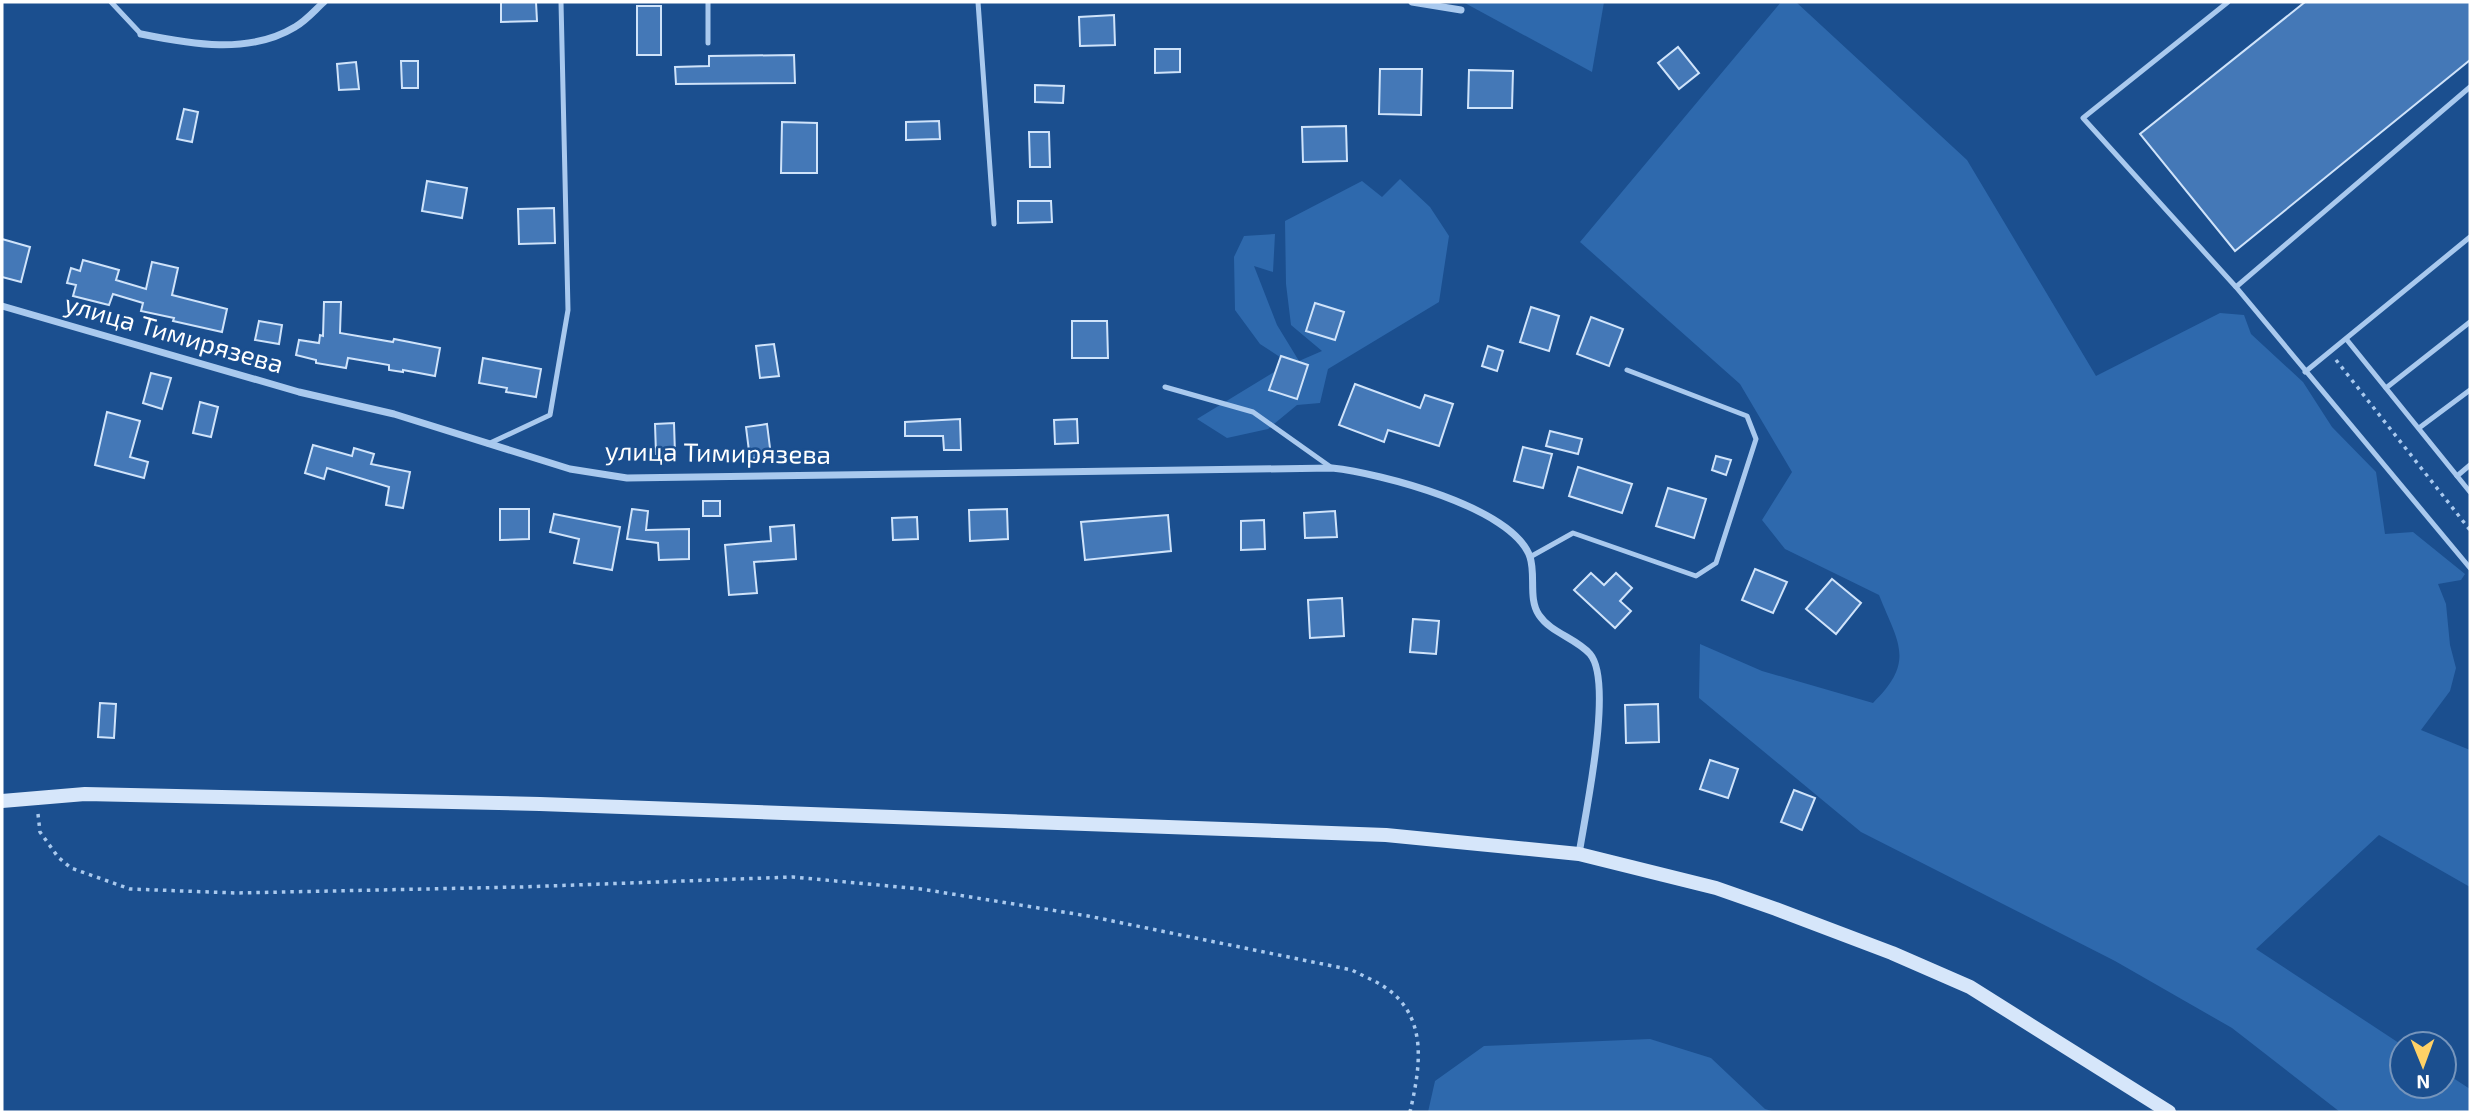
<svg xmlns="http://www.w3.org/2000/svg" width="2472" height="1114" viewBox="0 0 2472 1114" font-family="'Exo 2',sans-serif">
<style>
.green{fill:#2e69ad}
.building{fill:#4478b7;stroke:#cfe3fa;stroke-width:2}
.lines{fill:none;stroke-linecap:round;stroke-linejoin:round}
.path{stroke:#a9c9ee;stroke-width:3.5;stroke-dasharray:3.5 5;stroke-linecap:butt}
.service{stroke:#a9c9ee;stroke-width:5}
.minor{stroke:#a9c9ee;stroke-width:7}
.secondary{stroke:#d6e6fa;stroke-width:14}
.labels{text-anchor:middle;stroke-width:5;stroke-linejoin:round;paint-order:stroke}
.street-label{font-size:26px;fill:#fff;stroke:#1b4f8f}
</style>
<rect width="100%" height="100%" fill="#1b4f8f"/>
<g class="green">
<path d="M 1463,2 L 1604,2 L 1592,72 Z"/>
<path d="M 1781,2 L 1796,2 L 1967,160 L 2096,376 L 2220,313 L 2244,315 L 2251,334 L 2303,382 L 2332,427 L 2376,472 L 2385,534 L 2413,532 L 2465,574 L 2461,580 L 2438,584 L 2446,604 L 2450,645 L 2456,668 L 2450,691 L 2421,730 L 2470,750 L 2470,887 L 2379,835 L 2256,949 L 2402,1045 L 2402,1086 L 2444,1086 L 2444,1072 L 2470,1089 L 2470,1112 L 2340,1112 L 2232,1028 L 2115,961 L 1861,832 L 1699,698 L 1700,644 L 1762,671 L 1873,703 C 1916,661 1898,643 1879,595 L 1785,549 L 1762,520 L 1792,472 L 1740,384 L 1580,242 Z"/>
<path d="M 1400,179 L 1430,207 L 1449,236 L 1439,302 L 1328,369 L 1320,403 L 1297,405 L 1268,429 L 1227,438 L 1197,419 L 1289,363 L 1260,344 L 1235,310 L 1234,257 L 1244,236 L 1275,234 L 1273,272 L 1254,266 L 1277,325 L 1299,361 L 1322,351 L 1291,325 L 1286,284 L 1285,221 L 1362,181 L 1382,197 Z"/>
<path d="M 1650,1039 L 1711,1058 L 1765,1109 L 1775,1112 L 1428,1112 L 1435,1081 L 1484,1046 Z"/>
</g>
<g class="building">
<path d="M 501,2 L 536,2 L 537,21 L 501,22 Z"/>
<path d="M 2305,2 L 2470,2 L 2470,60 L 2235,251 L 2140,134 Z"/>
<rect x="637" y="6" width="24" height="49"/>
<path d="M 1114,15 L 1115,45 L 1080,46 L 1079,17 Z"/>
<path d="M 1678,47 L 1699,73 L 1679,89 L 1658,63 Z"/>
<path d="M 1155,49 L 1180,49 L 1180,72 L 1155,73 Z"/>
<path d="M 794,55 L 795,83 L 676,84 L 675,67 L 709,66 L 709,56 Z"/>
<path d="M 401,61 L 418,61 L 418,88 L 402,88 Z"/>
<path d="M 356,62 L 359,89 L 339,90 L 337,64 Z"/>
<path d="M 1380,69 L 1422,69 L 1421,115 L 1379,114 Z"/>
<path d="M 1469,70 L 1513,71 L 1512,108 L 1468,108 Z"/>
<path d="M 1035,85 L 1064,86 L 1063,103 L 1035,102 Z"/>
<path d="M 184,109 L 198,112 L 192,142 L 177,139 Z"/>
<path d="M 939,121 L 940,139 L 906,140 L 906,122 Z"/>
<path d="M 782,122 L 817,123 L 817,173 L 781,173 Z"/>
<path d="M 1346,126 L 1347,161 L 1303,162 L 1302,127 Z"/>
<path d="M 1029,132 L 1049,132 L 1050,167 L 1030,167 Z"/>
<path d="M 427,181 L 467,188 L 462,218 L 422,211 Z"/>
<path d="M 1018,201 L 1051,201 L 1052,222 L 1018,223 Z"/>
<path d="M 554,208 L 555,243 L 519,244 L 518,209 Z"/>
<path d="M 2,239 L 30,247 L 21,282 L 2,277 Z"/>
<path d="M 83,260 L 119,270 L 116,280 L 146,289 L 152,262 L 178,268 L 172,295 L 227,309 L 222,332 L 173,321 L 174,318 L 141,311 L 143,303 L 113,294 L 109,305 L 73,296 L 76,285 L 67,283 L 71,268 L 80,271 Z"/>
<path d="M 324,302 L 341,302 L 340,333 L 393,342 L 394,339 L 440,348 L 435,376 L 403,370 L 403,372 L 389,370 L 389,365 L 348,358 L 346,368 L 316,363 L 316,360 L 296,355 L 299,340 L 319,343 L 320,335 L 323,336 Z"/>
<path d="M 1315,303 L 1344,312 L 1335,340 L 1306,331 Z"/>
<path d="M 1531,307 L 1559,316 L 1549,351 L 1520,342 Z"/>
<path d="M 1591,317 L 1623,329 L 1609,366 L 1577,354 Z"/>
<path d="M 259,321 L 282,325 L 279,344 L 255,340 Z"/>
<path d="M 1072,321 L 1107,321 L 1108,358 L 1072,358 Z"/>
<path d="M 774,344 L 779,376 L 760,378 L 756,346 Z"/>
<path d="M 1488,346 L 1503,351 L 1497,371 L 1482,366 Z"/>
<path d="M 1281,356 L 1308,365 L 1297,399 L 1269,390 Z"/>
<path d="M 483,358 L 541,369 L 536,397 L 506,392 L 507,388 L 479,383 Z"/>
<path d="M 151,373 L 171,378 L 162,409 L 143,403 Z"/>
<path d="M 1355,384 L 1420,408 L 1425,395 L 1453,404 L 1439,446 L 1388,430 L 1384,442 L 1339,425 Z"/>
<path d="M 200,402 L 218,407 L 211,437 L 193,433 Z"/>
<path d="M 107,412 L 140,421 L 130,457 L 148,462 L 144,478 L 95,465 Z"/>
<path d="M 960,419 L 961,450 L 944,450 L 943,436 L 905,436 L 905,422 Z"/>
<path d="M 1077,419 L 1078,443 L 1055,444 L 1054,420 Z"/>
<path d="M 674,423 L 675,454 L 656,454 L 655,424 Z"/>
<path d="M 767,424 L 771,456 L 750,459 L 746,427 Z"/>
<path d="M 1550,431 L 1582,439 L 1578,454 L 1546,446 Z"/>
<path d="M 313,445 L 352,456 L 354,448 L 374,454 L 371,464 L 410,472 L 403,508 L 386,505 L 389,487 L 327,468 L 324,479 L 305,473 Z"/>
<path d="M 1523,447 L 1552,454 L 1543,488 L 1514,481 Z"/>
<path d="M 1716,456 L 1731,460 L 1726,475 L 1712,470 Z"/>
<path d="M 1578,467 L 1632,484 L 1622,513 L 1569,496 Z"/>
<path d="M 1668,488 L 1706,499 L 1694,538 L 1656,526 Z"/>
<rect x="703" y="501" width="17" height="15"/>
<path d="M 500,509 L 529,509 L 529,539 L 500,540 Z"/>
<path d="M 632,509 L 648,511 L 646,530 L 689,529 L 689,559 L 659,560 L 658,543 L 627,539 Z"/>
<path d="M 1007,509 L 1008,539 L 970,541 L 969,510 Z"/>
<path d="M 1335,511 L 1337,537 L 1305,538 L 1304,513 Z"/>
<path d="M 554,514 L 620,527 L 612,570 L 574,563 L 579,539 L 550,532 Z"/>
<path d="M 1168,515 L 1171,551 L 1085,560 L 1081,522 Z"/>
<path d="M 917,517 L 918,539 L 893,540 L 892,518 Z"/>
<path d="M 1264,520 L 1265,549 L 1241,550 L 1241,521 Z"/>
<path d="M 794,525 L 796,559 L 754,562 L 757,593 L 729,595 L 725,545 L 771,541 L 770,527 Z"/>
<path d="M 1755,569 L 1787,582 L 1773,613 L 1742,600 Z"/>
<path d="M 1591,573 L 1604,585 L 1616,573 L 1632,588 L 1620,601 L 1631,611 L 1615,628 L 1574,590 Z"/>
<path d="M 1832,579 L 1861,603 L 1836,634 L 1806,609 Z"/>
<path d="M 1342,598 L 1344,636 L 1310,638 L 1308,600 Z"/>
<path d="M 1413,619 L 1439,621 L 1436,654 L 1410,652 Z"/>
<path d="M 100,703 L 116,704 L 114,738 L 98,737 Z"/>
<path d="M 1658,704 L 1659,742 L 1626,743 L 1625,705 Z"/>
<path d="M 1710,760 L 1738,769 L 1728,798 L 1700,789 Z"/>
<path d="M 1794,790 L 1815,798 L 1802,830 L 1781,822 Z"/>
</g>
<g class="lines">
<g class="path">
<path d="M 2336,360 L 2470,530"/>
<path d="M 38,814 L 40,832 L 58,857 L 71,868 L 130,889 L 236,893 L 520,887 L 793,877 L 921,889 L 1088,916 L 1352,970 C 1363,976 1376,981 1386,988 C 1429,1018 1420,1068 1410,1112"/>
</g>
<g class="service">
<path d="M 111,2 L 141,34"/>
<path d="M 978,2 L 994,224"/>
<path d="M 2228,2 L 2083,118 L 2236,287 L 2470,568"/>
<path d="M 708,43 L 708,2"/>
<path d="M 2236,287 L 2470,87"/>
<path d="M 2347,340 L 2470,492"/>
<path d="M 2305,372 L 2470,237"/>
<path d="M 1165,387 L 1253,412 L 1332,468"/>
<path d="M 2386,388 L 2470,322"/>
<path d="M 2419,428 L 2470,390"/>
<path d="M 488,444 L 550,415 L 568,310 L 561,2"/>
<path d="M 2457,476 L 2470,465"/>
<path d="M 1530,557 L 1573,533 L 1696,576 L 1716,563 L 1756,439 L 1747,416 L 1627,370"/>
</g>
<g class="minor">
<path d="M 1412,2 L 1461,10"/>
<path d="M 141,34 C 190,44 249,55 295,27 C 306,21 315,10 324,2"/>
<path d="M 2,306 L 299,392 L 394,414 L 570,469 L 627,478 L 1332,468 C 1379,473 1513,507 1530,557 C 1536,575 1528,599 1539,615 C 1551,633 1576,638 1590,654 C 1614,682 1585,815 1579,854"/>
</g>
<path class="secondary" d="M 2,801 L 85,794 L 540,804 L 1386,835 L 1579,854 L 1716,888 L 1776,909 L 1892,953 L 1970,987 L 2169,1112"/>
</g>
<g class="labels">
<g class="street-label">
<text transform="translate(174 334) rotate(16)" y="9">улица Тимирязева</text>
<text transform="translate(718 453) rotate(1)" y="9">улица Тимирязева</text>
</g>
</g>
<rect width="2472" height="1114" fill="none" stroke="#ffffff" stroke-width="7"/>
<g transform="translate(2423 1065) rotate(179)"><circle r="33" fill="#1b4f8f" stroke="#7695bc" stroke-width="2"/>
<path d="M0-5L12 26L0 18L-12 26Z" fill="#ffd166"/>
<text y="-10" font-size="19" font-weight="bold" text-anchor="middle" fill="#ffffff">N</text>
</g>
</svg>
